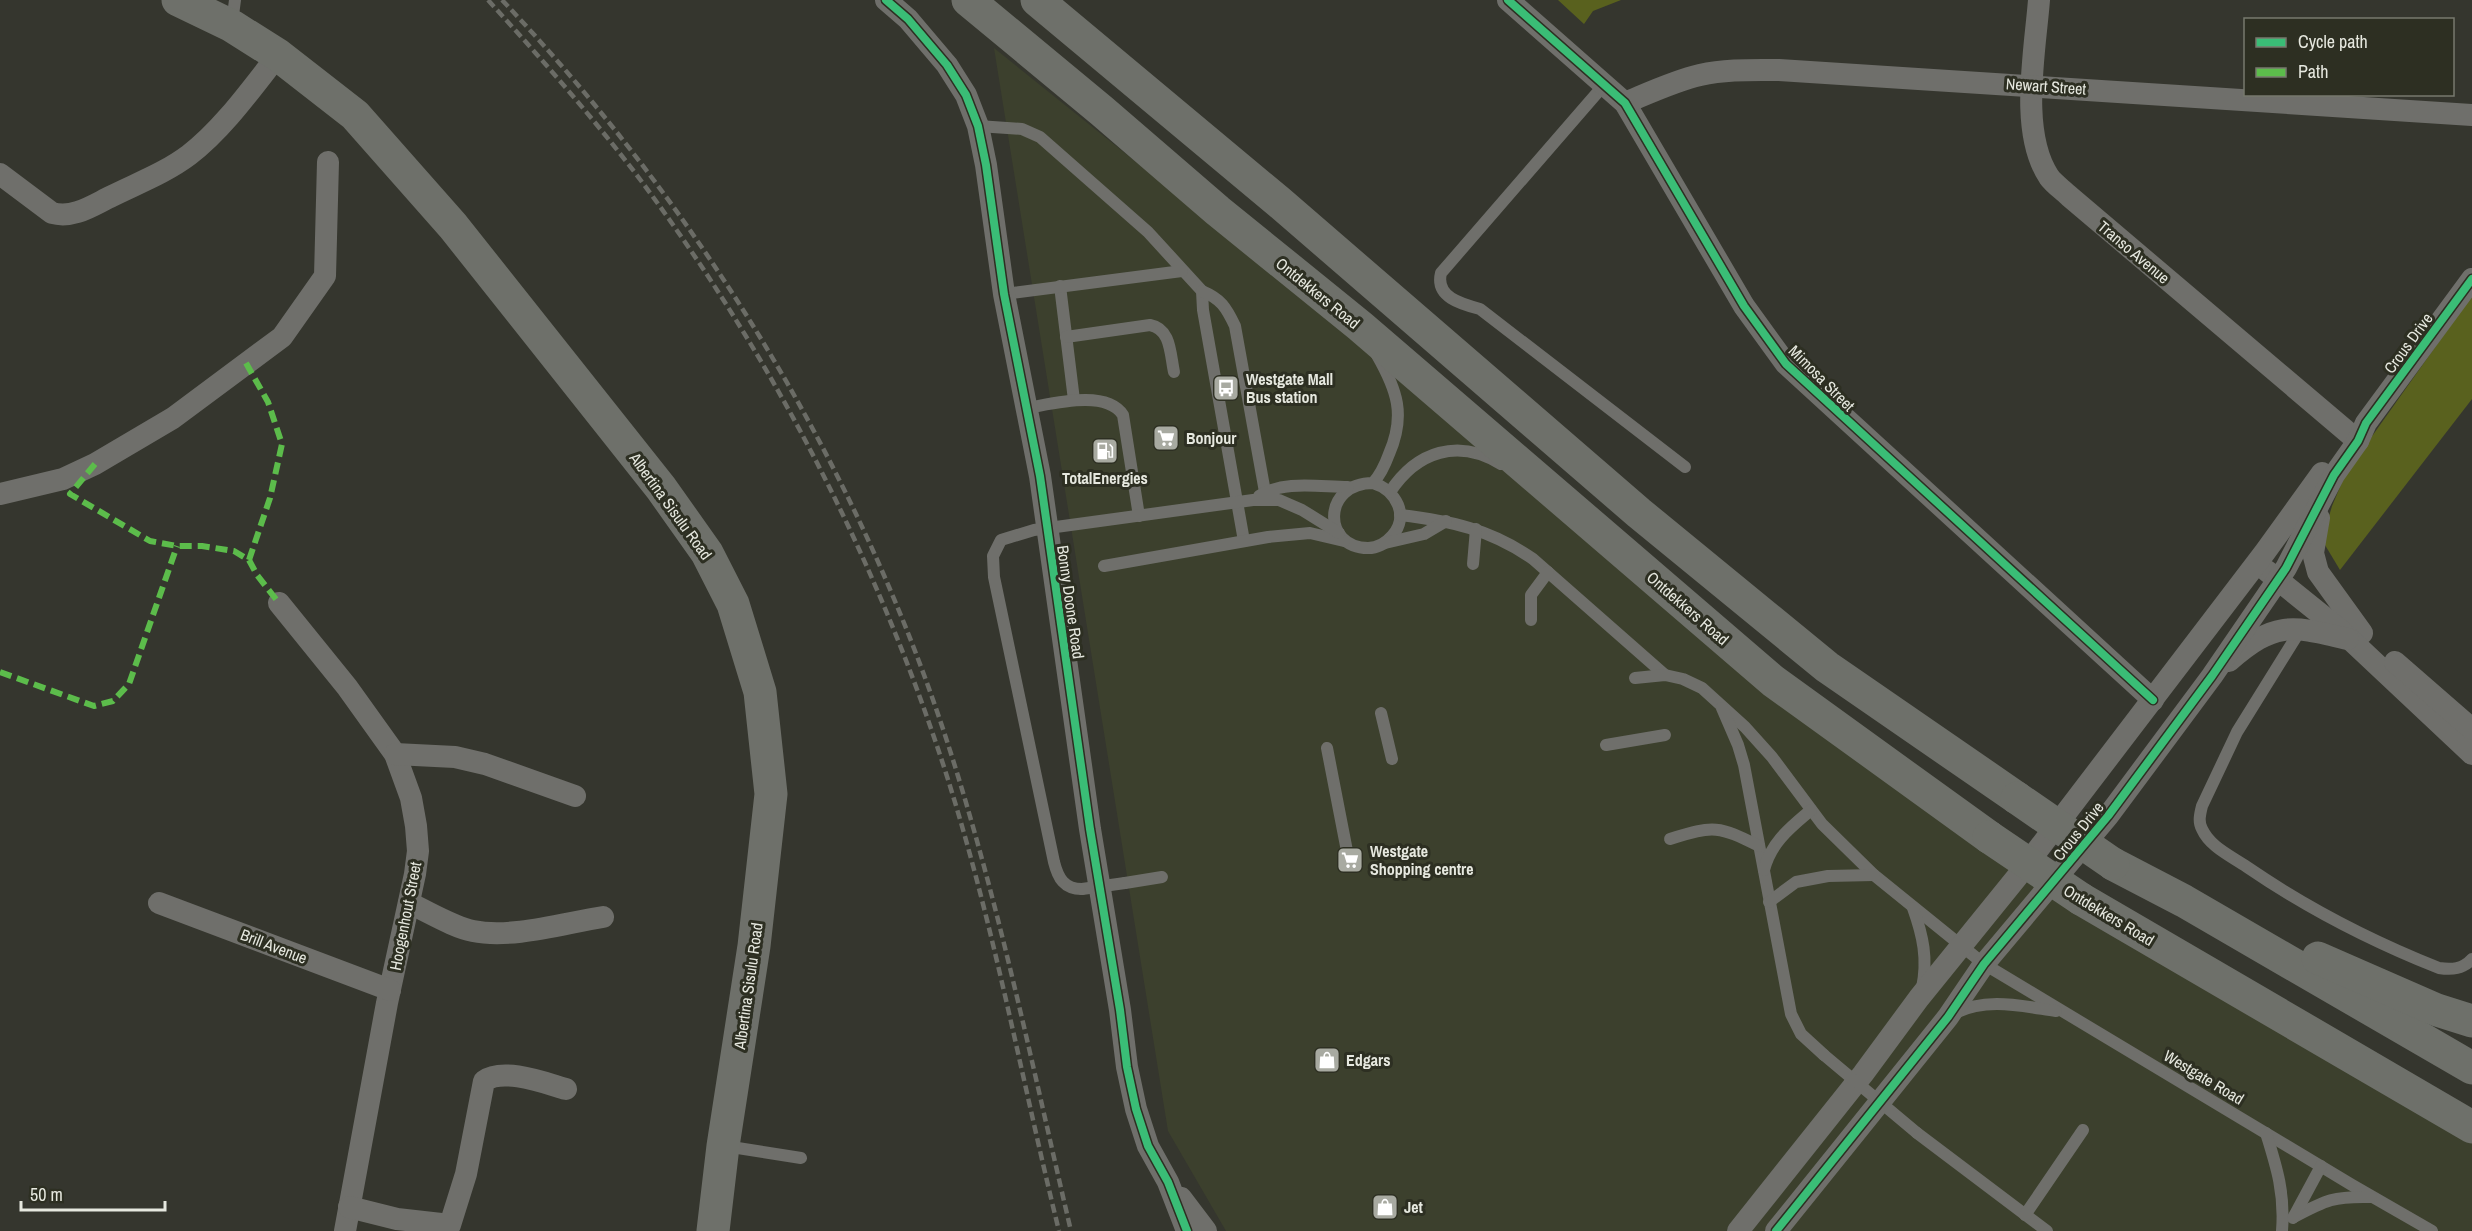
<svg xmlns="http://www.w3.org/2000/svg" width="2472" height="1231" viewBox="0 0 2472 1231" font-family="'Archivo Narrow',sans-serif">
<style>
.built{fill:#3c402d}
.green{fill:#59611e}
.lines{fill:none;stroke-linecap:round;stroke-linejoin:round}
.lane{stroke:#6f6f6b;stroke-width:12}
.street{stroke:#6f6f6b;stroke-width:22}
.primary{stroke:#6e706a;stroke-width:33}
.rail{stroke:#6b6c66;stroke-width:4.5;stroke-dasharray:9 4.5;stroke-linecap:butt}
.lane-bridge{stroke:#6f6f6b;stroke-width:12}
.primary-bridge{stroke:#6e706a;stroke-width:33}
.quiet{stroke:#5cbc4b;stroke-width:6;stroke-dasharray:12 6;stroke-linecap:butt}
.cycleway-casing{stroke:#2d2f22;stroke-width:11}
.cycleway{stroke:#3abd76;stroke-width:8}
.labels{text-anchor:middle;stroke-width:6;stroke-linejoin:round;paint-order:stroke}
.street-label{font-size:16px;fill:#e6e8df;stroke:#2d2f22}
.poi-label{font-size:16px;font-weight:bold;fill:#e6e8df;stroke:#2d2f22;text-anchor:start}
</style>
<rect width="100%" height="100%" fill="#35362e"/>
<path class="built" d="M 994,48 L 2019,870 L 2472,1136 L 2472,1231 L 1226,1231 L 1168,1131 Z"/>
<g class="green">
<path d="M 1558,0 L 1621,0 L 1593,11 L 1584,24 Z"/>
<path d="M 2472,295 L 2472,399 L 2340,570 L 2322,540 L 2332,506 L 2346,473 Z"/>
</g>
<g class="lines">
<g class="lane">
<path d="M 232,23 L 235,0"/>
<path d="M 1604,85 L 1441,273 C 1435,297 1461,304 1480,309 L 1685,467"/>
<path d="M 978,126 L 1022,129 L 1040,137 L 1148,232 L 1202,291 L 1203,310 L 1244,541"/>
<path d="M 1060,286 L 1074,400"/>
<path d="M 1202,291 C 1221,299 1226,307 1235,326 L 1265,492"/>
<path d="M 1004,294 L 1182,271"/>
<path d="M 1066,337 L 1150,325 C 1171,329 1170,353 1174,372"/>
<path d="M 1027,408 C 1052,404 1106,389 1123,415 L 1139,516"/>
<path d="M 1373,483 C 1396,490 1410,516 1392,536 C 1386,543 1377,548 1368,548 C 1322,548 1322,483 1373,483 C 1381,474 1385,465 1389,454 C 1406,415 1397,390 1377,355"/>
<path d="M 1390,492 C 1417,451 1458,438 1501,464"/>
<path d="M 1259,496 C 1283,480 1320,487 1348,487"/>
<path d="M 1400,515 C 1451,521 1490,529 1533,559 L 1665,675"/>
<path d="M 1385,543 L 1424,534 L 1446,521"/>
<path d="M 1473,564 L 1476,529"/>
<path d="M 1104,566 L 1268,537 L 1310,533 L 1344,541"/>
<path d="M 1531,620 L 1531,595 L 1548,572"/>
<path d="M 2301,629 L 2237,732 L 2202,806 C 2200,814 2198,822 2202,829 C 2210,847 2231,856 2247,867 C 2307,908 2371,941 2439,968 C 2452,970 2463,969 2472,959"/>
<path d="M 1635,678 L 1665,675 L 1683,679 L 1702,688 L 1745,727 L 1772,757 L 1822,824 L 1874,875 L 1984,964 L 2352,1185 L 2432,1231"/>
<path d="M 1722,708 L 1738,745 L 1744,765 L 1791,1014 L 1801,1034 L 1824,1055"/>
<path d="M 1381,713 L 1392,759"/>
<path d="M 1606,745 L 1665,735"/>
<path d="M 1327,748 L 1347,851"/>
<path d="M 1670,839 C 1714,825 1719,826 1759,846"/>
<path d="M 1764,870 C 1771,842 1791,827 1811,810"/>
<path d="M 1125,883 L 1162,877"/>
<path d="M 1082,889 C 1064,889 1058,878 1054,862 L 994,577 L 993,556 L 1001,540 L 1034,530 L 1253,500 L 1279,500 L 1302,510 L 1339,533"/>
<path d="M 1769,902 L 1796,882 L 1828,876 L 1874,875"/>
<path d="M 1913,908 C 1923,936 1928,959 1922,988"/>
<path d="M 1953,1014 C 1986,997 2021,1006 2056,1011"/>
<path d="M 1917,1133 L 2047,1231"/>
<path d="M 2266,1133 C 2277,1168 2285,1194 2282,1231"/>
<path d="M 725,1146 L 801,1158"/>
<path d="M 2025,1215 L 2083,1130"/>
<path d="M 2294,1217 C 2326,1200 2334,1196 2371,1197"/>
<path d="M 2293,1218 L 2321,1166"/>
</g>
<g class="street">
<path d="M 886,0 L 908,19 L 947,65 L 966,95 L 978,126 L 986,165 L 1004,294 L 1040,476 L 1090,829 L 1120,1010 L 1127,1067 L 1136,1109 L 1148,1146 L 1168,1182 L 1187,1231"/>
<path d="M 1508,0 L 1625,103 L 1744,306 L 1786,364 L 2153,700"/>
<path d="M 2039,0 C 2035,52 2019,132 2049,177 C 2054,184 2063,190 2069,196 L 2358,441"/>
<path d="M 1625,103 C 1649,93 1674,81 1700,75 C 1726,69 1752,70 1779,70 L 2472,115"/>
<path d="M 0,174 L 52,213 C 74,219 93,205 112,196 C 138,183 165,173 189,155 C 223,129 252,88 278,55"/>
<path d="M 0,494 L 63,479 L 95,464 L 173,418 L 282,337 L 325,276 L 328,162"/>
<path d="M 2319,518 L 2313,553 L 2318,572 L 2362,633"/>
<path d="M 2267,571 L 2339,629 L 2472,754"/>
<path d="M 279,603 L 347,687 L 395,754 L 411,798 L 416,826 L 418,851 L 415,874 L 387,1003 L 345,1231"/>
<path d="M 2229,661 C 2276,620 2292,626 2348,639"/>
<path d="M 2395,662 L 2472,729"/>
<path d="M 395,754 L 455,757 L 485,764 L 575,796"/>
<path d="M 159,903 L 390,990"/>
<path d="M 409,903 C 429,912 453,927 473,931 C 512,939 564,923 603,917"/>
<path d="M 1181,1198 L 1206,1231"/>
<path d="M 349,1207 L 397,1219 L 450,1225 L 466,1174 L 484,1081 C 503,1067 545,1083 566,1089"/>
<path d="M 1738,1231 L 1863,1074 L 1919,998 L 2017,877 L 2265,552 L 2322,473"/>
<path d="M 1776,1231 L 1948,1017 L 1984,964 L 2108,816 L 2212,676 L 2286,568 L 2334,475 L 2358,441 L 2366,423 L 2472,279"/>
</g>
<g class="primary">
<path d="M 178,0 L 232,26 L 278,55 L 355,115 L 453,226 L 661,488 L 707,553 L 733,604 L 760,692 L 771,794 L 754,946 L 723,1146 L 713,1231"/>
<path d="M 968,0 L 1102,111 L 1218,211 L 1360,326 L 1773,681 L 1989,837"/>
<path d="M 1037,0 L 1279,202 L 1639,513 L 1827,667 L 2017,798"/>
<path d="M 2113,864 L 2184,901 L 2472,1068"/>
<path d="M 2081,899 L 2472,1127"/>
<path d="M 2318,958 L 2437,1010 L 2472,1021"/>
</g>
<g class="rail">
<path d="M 488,0 C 539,56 589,113 636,174 C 770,352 875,555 944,767 C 993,919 1021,1077 1059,1231"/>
<path d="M 502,0 C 699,208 855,462 945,735 C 998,897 1032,1065 1071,1231"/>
</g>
<g class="lane-bridge">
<path d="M 1082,889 L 1125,883"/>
<path d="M 1824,1055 L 1917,1133"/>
</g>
<g class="primary-bridge">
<path d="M 2017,798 L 2113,864"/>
<path d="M 1989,837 L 2081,899"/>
</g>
<g class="quiet">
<path d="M 246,363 L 268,402 L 282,444 L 270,498 L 249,560"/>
<path d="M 95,464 L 70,494 L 150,541 L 177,546 L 202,546 L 234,551 L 249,560 L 257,575 L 279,603"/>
<path d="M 0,672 L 94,706 L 113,701 L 129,684 L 177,546"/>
</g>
<defs>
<g id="cycleway">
<path d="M 886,0 L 908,19 L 947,65 L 966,95 L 978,126 L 986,165 L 1004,294 L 1040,476 L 1090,829 L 1120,1010 L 1127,1067 L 1136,1109 L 1148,1146 L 1168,1182 L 1187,1231"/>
<path d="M 1508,0 L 1625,103 L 1744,306 L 1786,364 L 2153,700"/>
<path d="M 1776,1231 L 1948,1017 L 1984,964 L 2108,816 L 2212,676 L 2286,568 L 2334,475 L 2358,441 L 2366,423 L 2472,279"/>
</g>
</defs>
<use href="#cycleway" class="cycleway-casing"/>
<use href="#cycleway" class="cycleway"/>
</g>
<defs>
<symbol id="bus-square" viewBox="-11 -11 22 22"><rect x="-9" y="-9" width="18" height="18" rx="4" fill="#a8aaa1" stroke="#2d2f22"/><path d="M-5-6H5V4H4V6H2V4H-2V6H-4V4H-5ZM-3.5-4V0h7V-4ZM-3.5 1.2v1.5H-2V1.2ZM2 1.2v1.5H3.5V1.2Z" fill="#fff"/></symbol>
<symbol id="supermarket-square" viewBox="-11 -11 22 22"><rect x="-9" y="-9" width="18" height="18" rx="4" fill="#a8aaa1" stroke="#2d2f22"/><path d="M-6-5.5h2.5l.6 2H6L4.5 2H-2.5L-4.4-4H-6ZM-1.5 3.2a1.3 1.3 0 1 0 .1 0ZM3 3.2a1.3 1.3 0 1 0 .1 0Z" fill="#fff"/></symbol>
<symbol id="fuel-square" viewBox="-11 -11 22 22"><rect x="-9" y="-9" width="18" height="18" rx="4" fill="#a8aaa1" stroke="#2d2f22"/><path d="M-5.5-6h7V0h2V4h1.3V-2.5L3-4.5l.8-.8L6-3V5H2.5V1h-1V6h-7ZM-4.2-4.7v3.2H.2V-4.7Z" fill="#fff"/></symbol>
<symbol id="shop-square" viewBox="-11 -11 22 22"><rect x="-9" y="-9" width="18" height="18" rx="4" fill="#a8aaa1" stroke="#2d2f22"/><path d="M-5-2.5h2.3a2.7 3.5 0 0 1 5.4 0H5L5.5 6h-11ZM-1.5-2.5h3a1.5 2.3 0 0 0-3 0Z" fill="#fff"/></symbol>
</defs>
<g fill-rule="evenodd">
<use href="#bus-square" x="1211" y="373" width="30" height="30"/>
<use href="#supermarket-square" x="1151" y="423" width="30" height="30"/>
<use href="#fuel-square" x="1090" y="436" width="30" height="30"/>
<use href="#supermarket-square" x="1335" y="845" width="30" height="30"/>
<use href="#shop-square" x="1312" y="1045" width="30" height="30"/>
<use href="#shop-square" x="1370" y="1192" width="30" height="30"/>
</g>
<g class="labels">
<g class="street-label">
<text transform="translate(2046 86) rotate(4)" y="6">Newart Street</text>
<text transform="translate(2134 252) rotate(40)" y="6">Transo Avenue</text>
<text transform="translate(1318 293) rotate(39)" y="6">Ontdekkers Road</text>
<text transform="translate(2408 343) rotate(-54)" y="6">Crous Drive</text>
<text transform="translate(1822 378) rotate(45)" y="6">Mimosa Street</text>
<text transform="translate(671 506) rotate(54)" y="6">Albertina Sisulu Road</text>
<text transform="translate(1071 602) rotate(82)" y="6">Bonny Doone Road</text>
<text transform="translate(1688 608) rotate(41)" y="6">Ontdekkers Road</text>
<text transform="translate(2078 831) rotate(-51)" y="6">Crous Drive</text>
<text transform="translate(2109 915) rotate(31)" y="6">Ontdekkers Road</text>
<text transform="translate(405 916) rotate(-79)" y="6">Hoogenhout Street</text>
<text transform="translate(274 946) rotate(21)" y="6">Brill Avenue</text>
<text transform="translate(748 986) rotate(-82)" y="6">Albertina Sisulu Road</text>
<text transform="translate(2204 1077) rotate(31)" y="6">Westgate Road</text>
</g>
<g class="poi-label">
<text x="1246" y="385">Westgate Mall<tspan x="1246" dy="18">Bus station</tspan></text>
<text x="1186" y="444">Bonjour</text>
<text x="1105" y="484" text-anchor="middle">TotalEnergies</text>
<text x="1370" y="857">Westgate<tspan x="1370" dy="18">Shopping centre</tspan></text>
<text x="1346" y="1066">Edgars</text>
<text x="1404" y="1213">Jet</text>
</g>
</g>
<rect x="2244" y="18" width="210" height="78" fill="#2d2f22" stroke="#77796e" stroke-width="1.5"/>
<rect x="2256" y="38" width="30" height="9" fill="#3abd76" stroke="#77796e" stroke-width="1.5"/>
<text x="2298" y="48" font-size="18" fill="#e6e8df">Cycle path</text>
<rect x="2256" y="68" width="30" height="9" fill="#5cbc4b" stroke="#77796e" stroke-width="1.5"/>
<text x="2298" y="78" font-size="18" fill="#e6e8df">Path</text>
<path d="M21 1201v9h144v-9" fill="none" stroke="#e6e8df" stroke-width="3"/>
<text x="30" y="1201" font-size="18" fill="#e6e8df" stroke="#2d2f22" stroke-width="4.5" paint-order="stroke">50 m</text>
</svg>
